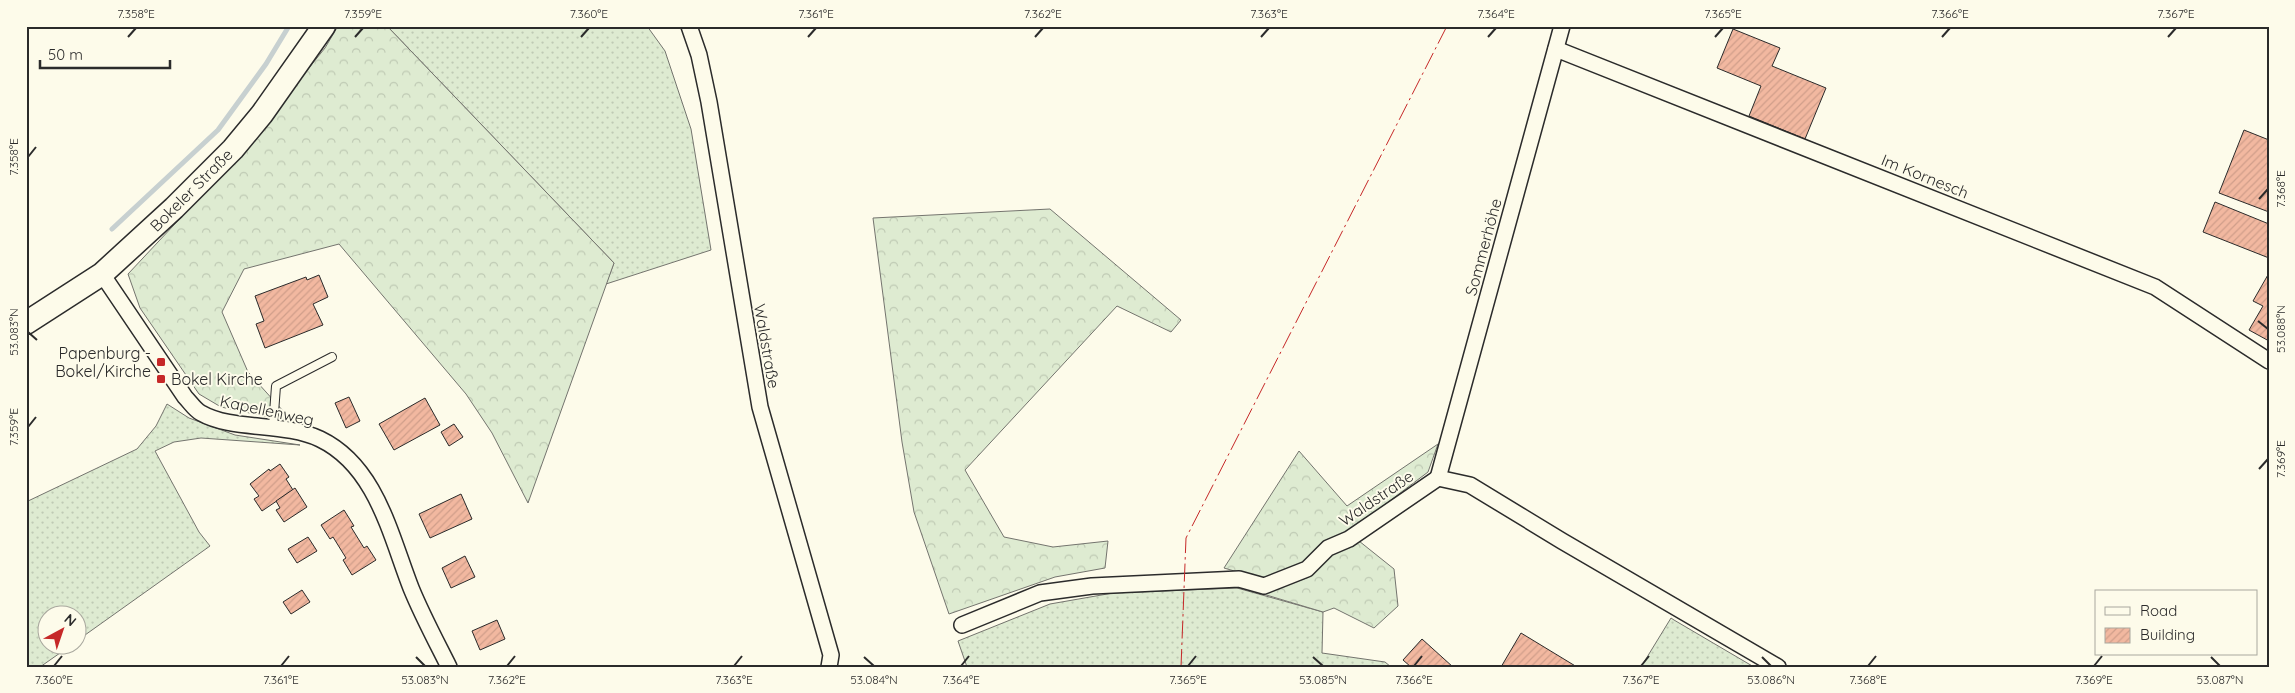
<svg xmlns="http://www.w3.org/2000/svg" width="2295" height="693" viewBox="0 0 2295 693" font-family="Quicksand,sans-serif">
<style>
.grass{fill:url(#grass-dots);stroke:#74746e}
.forest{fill:url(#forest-crowns);stroke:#74746e}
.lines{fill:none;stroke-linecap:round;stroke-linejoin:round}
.stream{stroke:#c7d0d0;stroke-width:5}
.building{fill:url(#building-hatch);stroke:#2b2b2b}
.lane-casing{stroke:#2b2b2b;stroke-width:10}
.street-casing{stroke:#2b2b2b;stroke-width:18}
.secondary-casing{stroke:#2b2b2b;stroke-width:25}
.lane{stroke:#fdfbea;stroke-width:8}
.street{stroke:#fdfbea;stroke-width:15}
.secondary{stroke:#fdfbea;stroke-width:22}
.power{stroke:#c62828;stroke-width:1;stroke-dasharray:18 4 2.5 4;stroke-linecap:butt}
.ticks{fill:none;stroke:#2b2b2b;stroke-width:2}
.poi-dot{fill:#c62828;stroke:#fdfbea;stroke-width:2}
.labels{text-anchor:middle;stroke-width:4;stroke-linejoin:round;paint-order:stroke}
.street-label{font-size:16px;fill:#2b2b2b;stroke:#fdfbea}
.poi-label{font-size:16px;fill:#2b2b2b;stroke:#fdfbea;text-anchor:end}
.neatline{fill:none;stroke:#2b2b2b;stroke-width:2}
.ticks-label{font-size:12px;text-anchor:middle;fill:#2b2b2b}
</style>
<defs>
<pattern id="grass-dots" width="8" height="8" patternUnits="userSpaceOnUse" patternTransform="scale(1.25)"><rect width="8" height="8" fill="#deebd1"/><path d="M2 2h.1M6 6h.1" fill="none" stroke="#bfcab4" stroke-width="1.8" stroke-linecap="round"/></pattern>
<pattern id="forest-crowns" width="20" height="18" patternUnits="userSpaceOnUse" patternTransform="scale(1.25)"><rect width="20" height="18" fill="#deebd1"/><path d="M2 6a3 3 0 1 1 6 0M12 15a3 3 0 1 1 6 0" fill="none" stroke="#bfcab4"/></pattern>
<pattern id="building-hatch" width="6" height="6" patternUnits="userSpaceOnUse" patternTransform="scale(1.25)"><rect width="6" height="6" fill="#f2b8a0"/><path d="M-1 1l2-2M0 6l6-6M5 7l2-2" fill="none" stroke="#d09e8a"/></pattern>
</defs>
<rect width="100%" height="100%" fill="#fdfbea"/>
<g class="grass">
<path d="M 387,26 L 647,26 L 665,51 L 691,129 L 711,250 L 606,284 L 614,263 Z"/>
<path d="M 167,404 L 189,418 L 235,435 L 300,445 L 201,438 L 174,442 L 155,451 L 199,532 L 210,546 L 78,640 L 78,616 L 48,616 L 48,646 L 70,646 L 40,667 L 26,667 L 26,502 L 137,449 L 156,426 Z"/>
<path d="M 1237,588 L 1323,612 L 1322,653 L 1385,662 L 1391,667 L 967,667 L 958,641 L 1050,604 L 1113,593 Z"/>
<path d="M 1671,618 L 1674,620 L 1754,667 L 1641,667 Z"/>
</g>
<g class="forest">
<path d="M 338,26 L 387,26 L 614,263 L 528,503 L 492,433 L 466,394 L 339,244 L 244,269 L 222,312 L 248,372 L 293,422 L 221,407 L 199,394 L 140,308 L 128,274 L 233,162 L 325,48 Z"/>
<path d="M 1050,209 L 1181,320 L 1171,332 L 1117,306 L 965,470 L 1004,537 L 1053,547 L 1108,541 L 1105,568 L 1055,577 L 949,614 L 914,512 L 902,442 L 873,218 Z"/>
<path d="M 1438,444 L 1428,472 L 1346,534 L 1322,542 L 1303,563 L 1262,579 L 1224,568 L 1299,451 L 1347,506 Z"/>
<path d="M 1359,541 L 1394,569 L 1398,606 L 1374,628 L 1334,608 L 1323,612 L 1263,594 L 1309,577 L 1330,554 Z"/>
</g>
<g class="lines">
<path class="stream" d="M 112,229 L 218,130 L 266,64 L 289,26"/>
</g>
<g class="building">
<path d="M 1733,29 L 1780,48 L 1772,66 L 1826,88 L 1805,139 L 1749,116 L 1761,86 L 1717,68 Z"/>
<path d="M 2244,130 L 2269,140 L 2269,212 L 2219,193 Z"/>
<path d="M 2215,202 L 2269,224 L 2269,258 L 2203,232 Z"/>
<path d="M 2269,273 L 2269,341 L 2249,330 L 2263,306 L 2253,301 Z"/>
<path d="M 319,275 L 328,297 L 313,304 L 323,325 L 265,348 L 256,324 L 264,321 L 255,296 L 306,277 L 307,280 Z"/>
<path d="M 349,397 L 360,421 L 346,428 L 335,403 Z"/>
<path d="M 425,398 L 440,425 L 394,450 L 379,424 Z"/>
<path d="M 454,424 L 463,437 L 449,446 L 441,432 Z"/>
<path d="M 280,464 L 289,477 L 286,479 L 293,490 L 262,511 L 254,499 L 259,496 L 250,484 L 269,469 L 270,471 Z"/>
<path d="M 295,488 L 307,507 L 284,522 L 276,510 L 280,508 L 276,501 Z"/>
<path d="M 461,494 L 472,519 L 430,538 L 419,514 Z"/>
<path d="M 344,510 L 354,526 L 351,527 L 364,548 L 367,546 L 376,560 L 352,575 L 343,560 L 346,558 L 333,537 L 330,539 L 321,525 Z"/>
<path d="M 308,537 L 317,551 L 297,563 L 288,549 Z"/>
<path d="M 465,556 L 475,577 L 451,588 L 442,568 Z"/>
<path d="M 302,590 L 310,602 L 291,614 L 283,602 Z"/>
<path d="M 497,620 L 505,639 L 480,650 L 472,631 Z"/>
<path d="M 1521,633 L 1577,667 L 1501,667 Z"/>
<path d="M 1422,639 L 1453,667 L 1411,667 L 1403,660 Z"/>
</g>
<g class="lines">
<defs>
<path id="lane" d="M 273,427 L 276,386 L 332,357"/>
<g id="street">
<path d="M 689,26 L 699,55 L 709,102 L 760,407 L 831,655 L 829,667"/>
<path d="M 1556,49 L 2155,287 L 2269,361"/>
<path d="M 102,274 L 185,397 C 190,402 195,410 201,413 C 232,431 284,422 320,439 C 376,466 390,534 411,588 C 422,615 436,641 449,667"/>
<path d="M 1438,478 L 1562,26"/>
<path d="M 962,625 L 1040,593 L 1092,586 L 1239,579 L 1264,586 L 1307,569 L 1328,548 L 1349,539 L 1438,478 L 1470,485 L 1562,541 L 1778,667"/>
</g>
<path id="secondary" d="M 26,323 L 102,274 L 174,208 L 233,149 L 262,114 L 324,26"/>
</defs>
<use href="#lane" class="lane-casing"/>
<use href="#street" class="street-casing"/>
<use href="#secondary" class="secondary-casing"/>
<use href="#lane" class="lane"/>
<use href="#street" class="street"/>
<use href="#secondary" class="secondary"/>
<path class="power" d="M 1181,667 L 1186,538 L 1447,26"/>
</g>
<path class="ticks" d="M 128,37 L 136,28M 355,37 L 363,28M 581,37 L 589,28M 808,37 L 816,28M 1035,37 L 1043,28M 1261,37 L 1269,28M 1488,37 L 1496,28M 1715,37 L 1723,28M 1942,37 L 1950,28M 2168,37 L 2176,28M 28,157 L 36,147M 2259,199 L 2268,189M 2258,321 L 2268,329M 28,332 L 37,340M 28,427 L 36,417M 2259,469 L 2268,459M 416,657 L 425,666M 864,657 L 874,666M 1313,657 L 1323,666M 1762,657 L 1771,666M 2211,657 L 2220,666M 54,666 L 62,656M 281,666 L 289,656M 507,666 L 515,656M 734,666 L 742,656M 961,666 L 969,656M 1188,666 L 1196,656M 1414,666 L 1422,656M 1641,666 L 1649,656M 1868,666 L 1876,656M 2094,666 L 2102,656"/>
<g class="poi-dot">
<rect x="156" y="357" width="10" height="10" rx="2.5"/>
<rect x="156" y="374" width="10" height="10" rx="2.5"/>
</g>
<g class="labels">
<g class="street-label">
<text transform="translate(1925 176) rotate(22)" y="6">Im Kornesch</text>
<text transform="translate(191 190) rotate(-45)" y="6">Bokeler Straße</text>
<text transform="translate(1483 247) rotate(-75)" y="6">Sommerhöhe</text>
<text transform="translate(767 346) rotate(80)" y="6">Waldstraße</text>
<text transform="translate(267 410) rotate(12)" y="6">Kapellenweg</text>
<text transform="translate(1376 498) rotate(-34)" y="6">Waldstraße</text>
</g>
<g class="poi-label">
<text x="151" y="359">Papenburg -<tspan x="151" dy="18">Bokel/Kirche</tspan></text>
<text x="171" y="385" text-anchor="start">Bokel Kirche</text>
</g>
</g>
<rect width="2295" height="693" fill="none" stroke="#fdfbea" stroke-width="55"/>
<rect x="2095" y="590" width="162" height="65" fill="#fdfbea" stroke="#a9a89e"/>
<rect x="2105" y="607" width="25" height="8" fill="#fdfbea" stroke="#a9a89e"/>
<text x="2140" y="616" font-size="15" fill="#2b2b2b">Road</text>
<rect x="2105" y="628" width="25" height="15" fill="url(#building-hatch)" stroke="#a9a89e"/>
<text x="2140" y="640" font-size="15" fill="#2b2b2b">Building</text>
<g transform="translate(62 630) rotate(40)"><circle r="24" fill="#fdfbea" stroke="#a9a89e"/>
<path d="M0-4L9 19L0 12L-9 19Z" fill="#c62828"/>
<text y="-8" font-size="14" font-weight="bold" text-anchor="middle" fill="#2b2b2b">N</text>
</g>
<path d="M40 60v8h130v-8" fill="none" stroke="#2b2b2b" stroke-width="2.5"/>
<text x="48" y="60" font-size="15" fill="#2b2b2b" stroke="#fdfbea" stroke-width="4" paint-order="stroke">50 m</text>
<rect x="28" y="28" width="2240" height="638" class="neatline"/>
<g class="ticks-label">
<text x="136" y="18">7.358°E</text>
<text x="363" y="18">7.359°E</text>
<text x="589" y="18">7.360°E</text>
<text x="816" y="18">7.361°E</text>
<text x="1043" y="18">7.362°E</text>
<text x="1269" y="18">7.363°E</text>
<text x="1496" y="18">7.364°E</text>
<text x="1723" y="18">7.365°E</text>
<text x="1950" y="18">7.366°E</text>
<text x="2176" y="18">7.367°E</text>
<text transform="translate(14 157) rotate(-90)" y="4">7.358°E</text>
<text transform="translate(2281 189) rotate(-90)" y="4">7.368°E</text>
<text transform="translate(2281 329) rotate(-90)" y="4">53.088°N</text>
<text transform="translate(14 332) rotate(-90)" y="4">53.083°N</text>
<text transform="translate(14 427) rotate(-90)" y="4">7.359°E</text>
<text transform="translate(2281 459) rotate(-90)" y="4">7.369°E</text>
<text x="54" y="684">7.360°E</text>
<text x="281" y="684">7.361°E</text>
<text x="425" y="684">53.083°N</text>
<text x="507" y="684">7.362°E</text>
<text x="734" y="684">7.363°E</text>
<text x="874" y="684">53.084°N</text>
<text x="961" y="684">7.364°E</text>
<text x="1188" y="684">7.365°E</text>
<text x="1323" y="684">53.085°N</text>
<text x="1414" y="684">7.366°E</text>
<text x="1641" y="684">7.367°E</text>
<text x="1771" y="684">53.086°N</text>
<text x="1868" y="684">7.368°E</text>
<text x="2094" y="684">7.369°E</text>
<text x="2220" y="684">53.087°N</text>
</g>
</svg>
